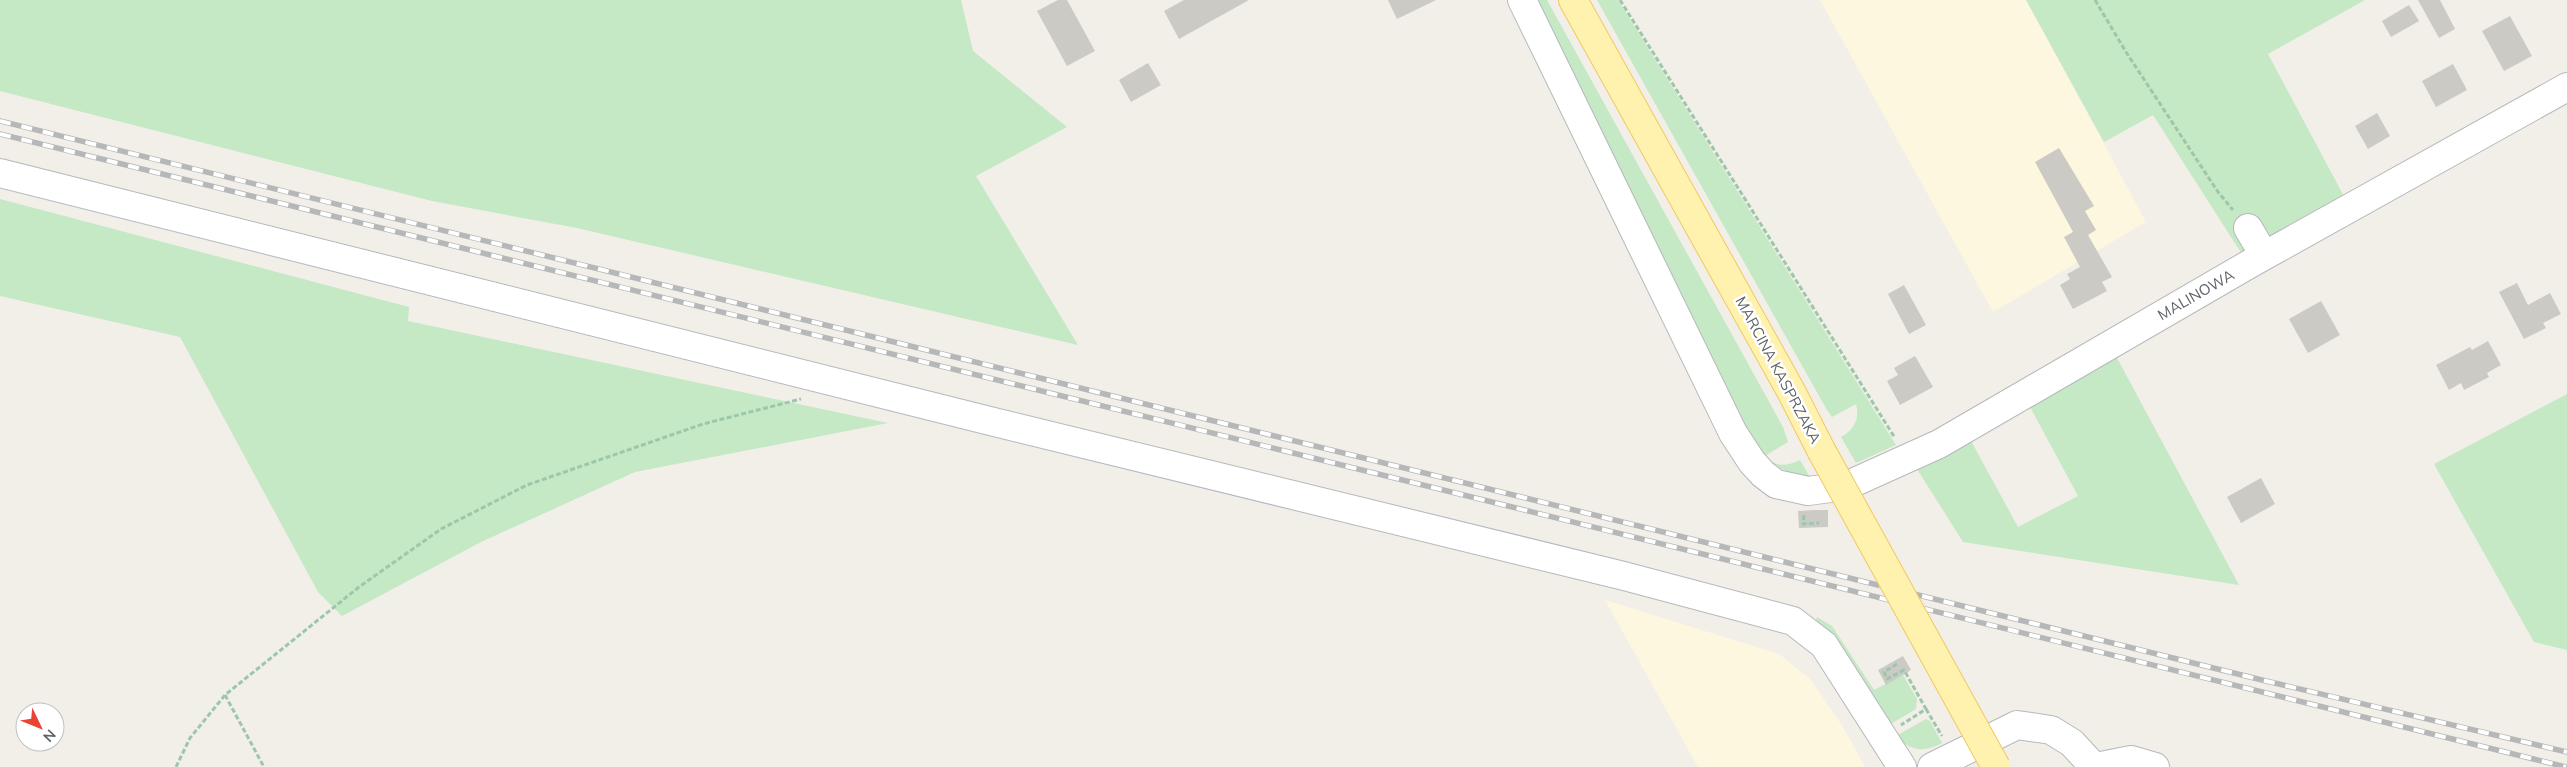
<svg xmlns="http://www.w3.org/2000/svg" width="2567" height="767" viewBox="0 0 2567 767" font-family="Mulish,sans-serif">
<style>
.commercial{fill:#fef7e0}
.green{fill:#c5e8c5}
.building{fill:#cccac5}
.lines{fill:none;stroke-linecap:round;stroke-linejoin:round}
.minor-casing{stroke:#b5b8bc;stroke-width:30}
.major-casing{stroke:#f2c960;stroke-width:30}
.path{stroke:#9cc7a9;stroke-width:3;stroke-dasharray:5 2.5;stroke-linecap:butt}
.minor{stroke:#fff;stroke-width:28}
.major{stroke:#fff2af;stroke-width:28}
.rail-casing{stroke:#b6b7b8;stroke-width:5.5}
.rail{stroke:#fff;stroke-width:4;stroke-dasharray:11;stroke-linecap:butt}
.major-bridge-casing{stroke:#f2c960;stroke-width:30;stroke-linecap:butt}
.major-bridge{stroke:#fff2af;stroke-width:28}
.labels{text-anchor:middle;stroke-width:5;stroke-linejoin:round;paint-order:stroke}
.street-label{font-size:15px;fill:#5f6368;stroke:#fff}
</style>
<rect width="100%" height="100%" fill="#f1efe8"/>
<g class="commercial">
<path d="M 1820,0 L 2026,0 L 2146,222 L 1993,312 Z"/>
<path d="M 1605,600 L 1779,654 L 1811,680 L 1843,727 L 1865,767 L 1698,767 Z"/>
</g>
<g class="green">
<path d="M 0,0 L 961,0 L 973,51 L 1067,127 L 976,176 L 1078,345 L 577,228 L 432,201 L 0,91 Z"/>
<path d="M 1533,0 L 1547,0 L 1783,427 L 1788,442 L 1765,456 C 1776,468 1787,466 1800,460 L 1811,479 C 1780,471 1774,466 1751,443 Z"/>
<path d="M 1597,0 L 1618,0 L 1896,445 L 1856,463 L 1841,437 C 1854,430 1860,419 1856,404 L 1832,417 L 1827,410 Z"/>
<path d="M 2026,0 L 2365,0 L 2268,54 L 2347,202 L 2245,259 L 2153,115 L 2104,142 Z"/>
<path d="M 0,199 L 409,307 L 408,321 L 888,423 L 635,472 L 481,542 L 342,616 L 318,592 L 180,337 L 0,296 Z"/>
<path d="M 2116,356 L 2239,585 L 1963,542 L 1917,469 L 1971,441 L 2018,527 L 2078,496 L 2029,405 Z"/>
<path d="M 2567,394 L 2567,650 L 2534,642 L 2434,464 Z"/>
<path d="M 1817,617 L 1832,626 L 1874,690 L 1903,675 L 1917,699 L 1916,709 L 1889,725 L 1831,634 L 1816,620 Z"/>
<path d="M 1926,719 L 1930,721 L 1942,743 C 1924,753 1910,751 1896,736 Z"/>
</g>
<g class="building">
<path d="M 1058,0 L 1067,0 L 1095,51 L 1067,66 L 1037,11 Z"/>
<path d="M 1184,0 L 1249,0 L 1179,39 L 1164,11 Z"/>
<path d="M 1388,0 L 1436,0 L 1397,19 Z"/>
<path d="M 2418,0 L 2440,0 L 2455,29 L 2439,38 Z"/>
<path d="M 2409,5 L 2419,21 L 2391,37 L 2382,21 Z"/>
<path d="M 2510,16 L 2532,56 L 2504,71 L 2482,31 Z"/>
<path d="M 1148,63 L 1161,85 L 1131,102 L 1119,80 Z"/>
<path d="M 2453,64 L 2467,90 L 2436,107 L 2422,81 Z"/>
<path d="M 2377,113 L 2390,136 L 2368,149 L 2355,126 Z"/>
<path d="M 2059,148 L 2094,206 L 2085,211 L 2096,230 L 2088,235 L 2112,277 L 2102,282 L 2107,291 L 2073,309 L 2060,285 L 2070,279 L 2067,274 L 2080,267 L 2064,237 L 2073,232 L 2035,162 Z"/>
<path d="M 2517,283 L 2528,305 L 2550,293 L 2561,314 L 2543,323 L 2546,328 L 2524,339 L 2499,292 Z"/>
<path d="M 1904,285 L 1926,325 L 1909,334 L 1888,294 Z"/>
<path d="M 2321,301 L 2340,335 L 2308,353 L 2289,319 Z"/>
<path d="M 2488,341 L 2501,365 L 2487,373 L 2489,377 L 2464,390 L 2461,383 L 2449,390 L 2436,365 L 2470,347 L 2472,350 Z"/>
<path d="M 1915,356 L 1933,387 L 1900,405 L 1887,381 L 1898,375 L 1894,368 Z"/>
<path d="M 2261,478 L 2275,504 L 2241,523 L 2227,497 Z"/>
<path d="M 1815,510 L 1828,510 L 1828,527 L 1799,528 L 1798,511 Z"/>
<path d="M 1903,656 L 1911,670 L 1886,685 L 1878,670 Z"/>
</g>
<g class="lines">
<defs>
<g id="minor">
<path d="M 1522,0 L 1733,433 L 1752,462 L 1763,474 L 1776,484 L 1808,491 L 1846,486 L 1939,444 L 2253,262 L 2567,87"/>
<path d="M 0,173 L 990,421 L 1624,576 L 1793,621 L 1824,645 L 1902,767"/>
<path d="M 2248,228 L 2264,255"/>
<path d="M 1932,767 L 2017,725 L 2051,730 L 2072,743 L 2094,767"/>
<path d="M 2096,767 L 2131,760 L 2155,767"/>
</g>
<path id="major" d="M 1573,0 L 1792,393 L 1821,450"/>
</defs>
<use href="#minor" class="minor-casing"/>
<use href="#major" class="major-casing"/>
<g class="path">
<path d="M 1620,0 L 1895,438"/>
<path d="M 2095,0 L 2126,52 L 2218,192 L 2233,210"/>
<path d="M 1804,515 L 1803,524 L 1819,523"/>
<path d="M 1897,664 L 1884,672 L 1887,679 L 1904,670 L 1926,709 L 1901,725"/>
<path d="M 225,695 L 264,767"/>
<path d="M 1926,709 L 1942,736"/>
<path d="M 176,767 L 190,738 L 225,695 L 359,587 L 441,529 L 527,485 L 703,424 L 801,399"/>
</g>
<use href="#minor" class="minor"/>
<use href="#major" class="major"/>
<defs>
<g id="rail">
<path d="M 0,121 L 2266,681 L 2567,752"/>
<path d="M 0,134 L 2566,767"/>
</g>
</defs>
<use href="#rail" class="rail-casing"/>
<use href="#rail" class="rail"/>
<defs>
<path id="major-bridge" d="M 1821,450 L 1996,767"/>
</defs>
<use href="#major-bridge" class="major-bridge-casing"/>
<use href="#major-bridge" class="major-bridge"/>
</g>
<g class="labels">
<g class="street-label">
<text transform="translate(2196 295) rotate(-30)" y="5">MALINOWA</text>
<text transform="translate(1778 370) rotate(62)" y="5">MARCINA KASPRZAKA</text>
</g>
</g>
<g transform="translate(40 727) rotate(133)"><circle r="24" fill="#ffffff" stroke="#bfc1c3"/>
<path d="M0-4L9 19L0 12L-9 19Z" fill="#ea4335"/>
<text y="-8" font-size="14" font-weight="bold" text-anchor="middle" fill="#5f6368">N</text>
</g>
</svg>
